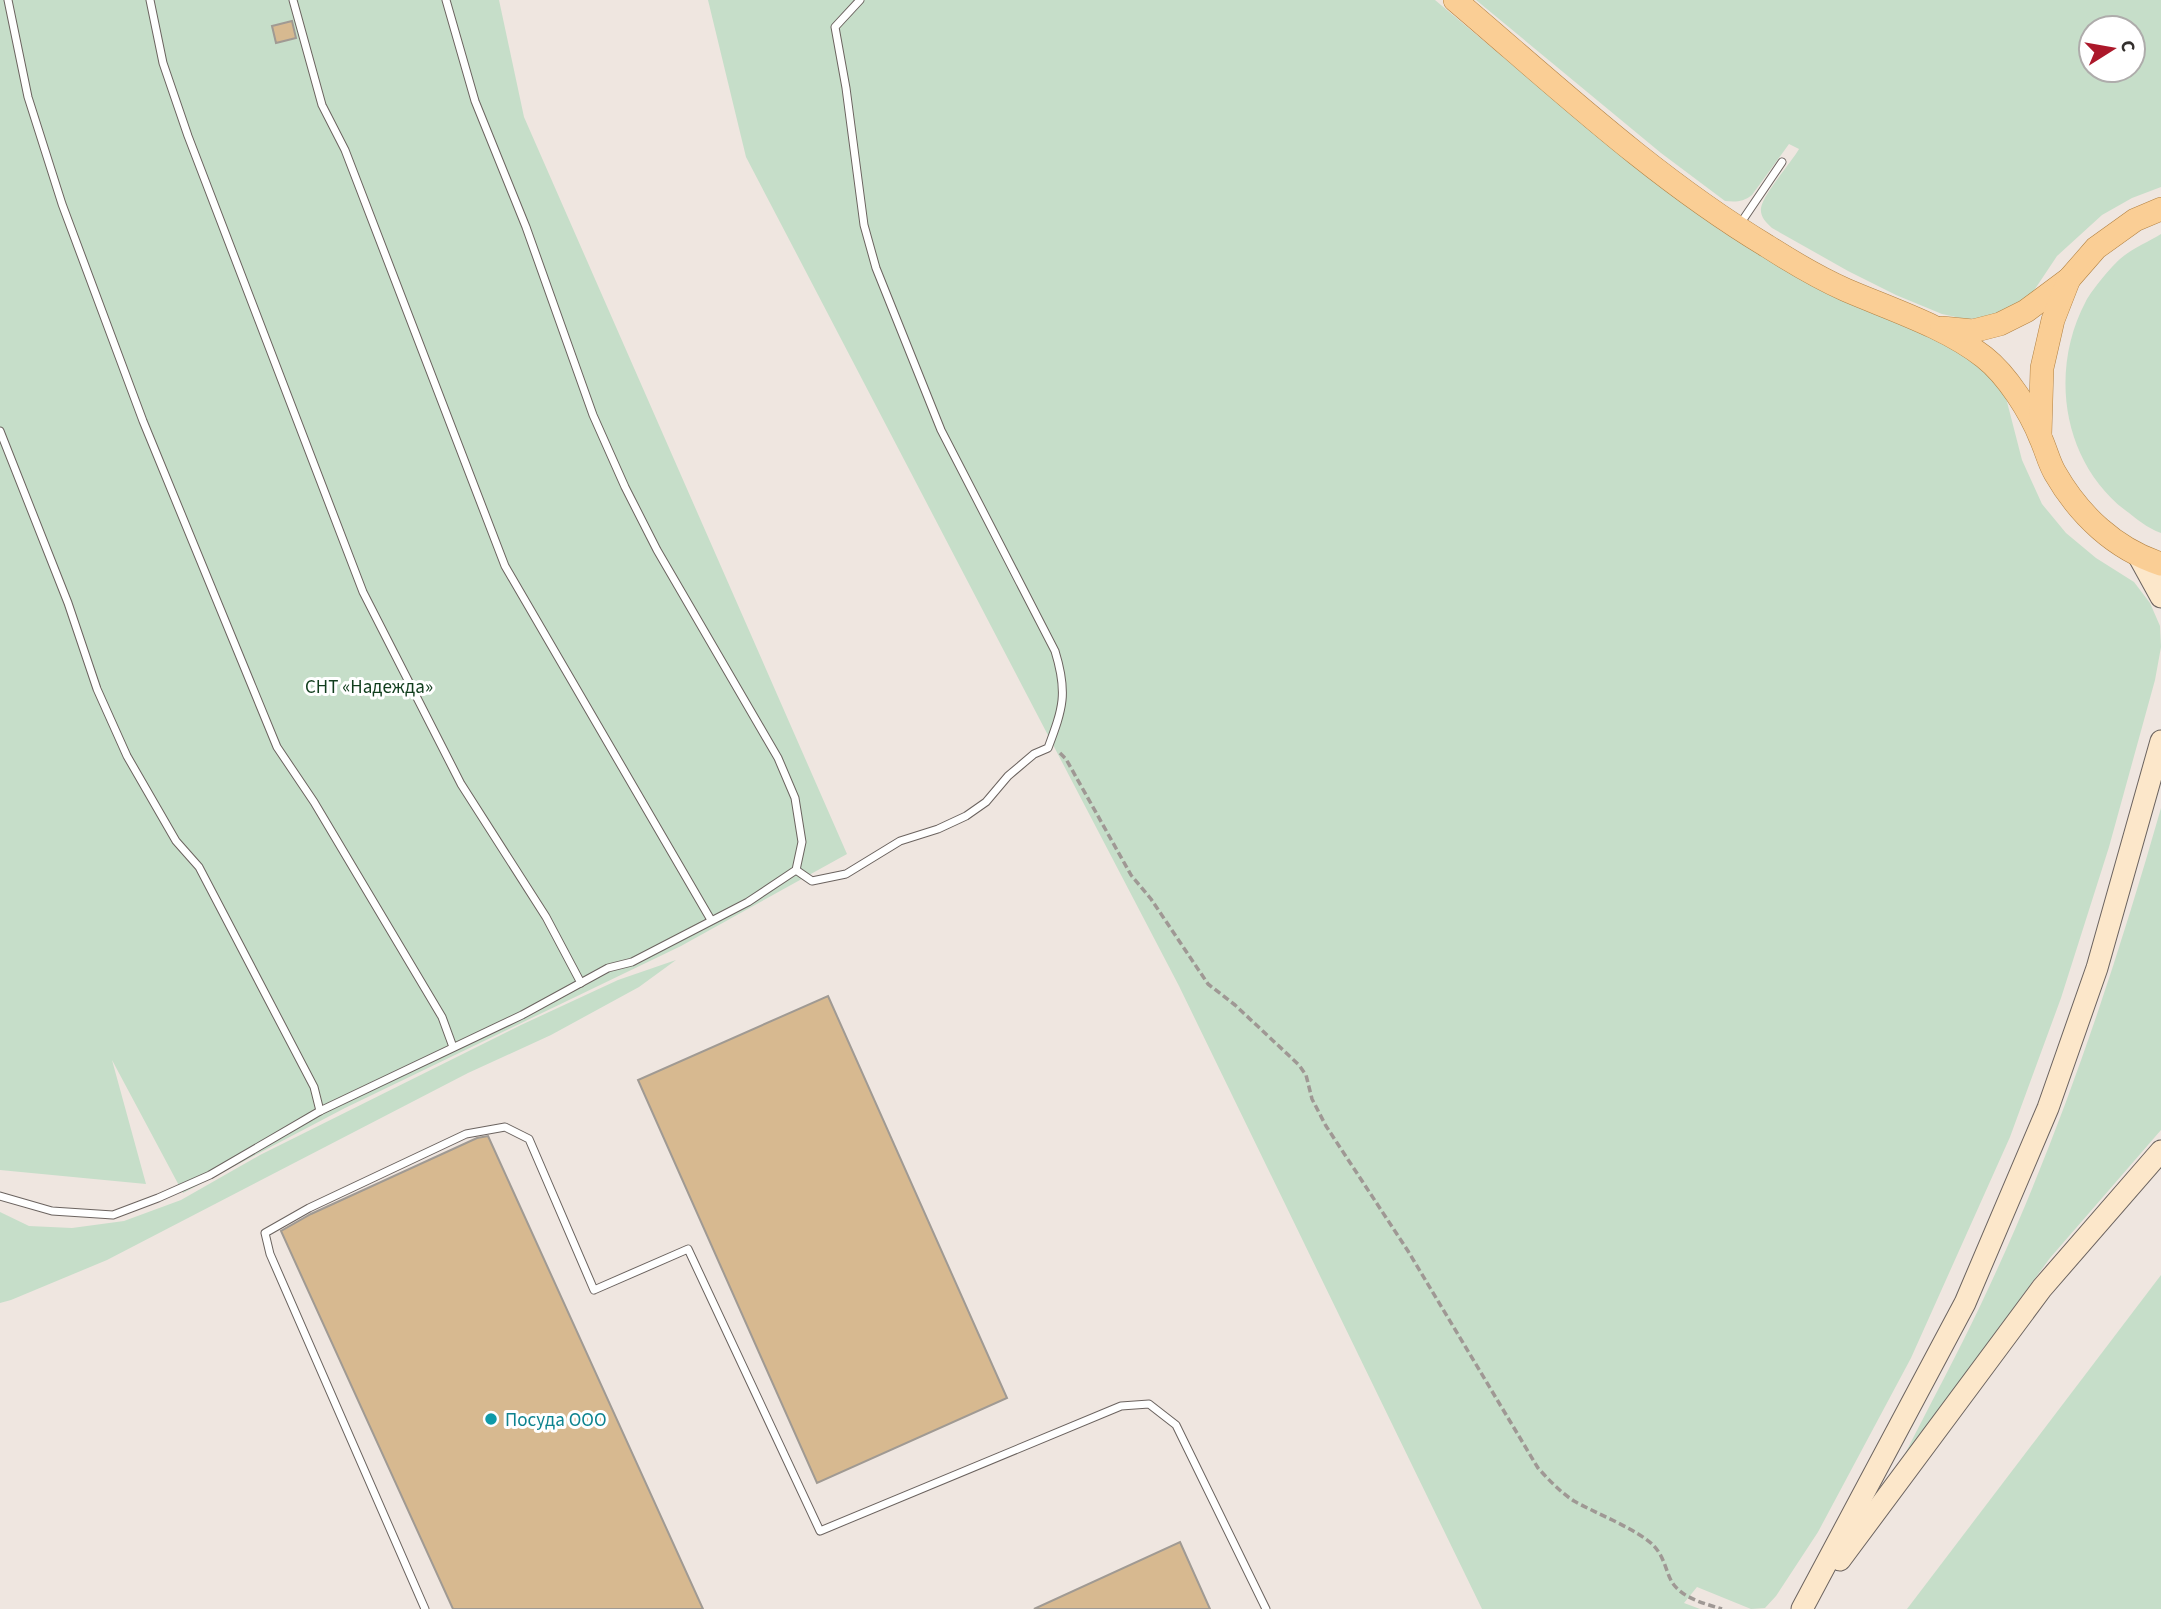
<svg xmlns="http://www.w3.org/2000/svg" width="2161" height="1609" viewBox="0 0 2161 1609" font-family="'Source Sans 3',sans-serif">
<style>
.green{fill:#c6dec9;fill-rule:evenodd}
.building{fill:#d7b990;stroke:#a09a93;stroke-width:2}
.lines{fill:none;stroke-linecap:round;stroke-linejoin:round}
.lane-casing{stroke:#6b635f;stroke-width:9}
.secondary-casing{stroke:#6b635f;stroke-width:23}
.primary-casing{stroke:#b28243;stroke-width:24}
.path{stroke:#9f9894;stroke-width:3.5;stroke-dasharray:7 3.5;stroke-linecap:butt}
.lane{stroke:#fff;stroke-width:7}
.secondary{stroke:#fce7ca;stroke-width:21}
.primary{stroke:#face95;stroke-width:23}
.culture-dot{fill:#0f9aa8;stroke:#fff;stroke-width:2.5}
.labels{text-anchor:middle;stroke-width:6;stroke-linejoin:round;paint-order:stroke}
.park-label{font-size:19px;fill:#113e1d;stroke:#fff}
.culture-label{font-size:19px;fill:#0d838f;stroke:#fff;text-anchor:start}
</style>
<rect width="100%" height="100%" fill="#efe6e0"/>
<g class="green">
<path d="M 0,0 L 499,0 L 524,117 L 847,854 L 681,946 L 345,1108 L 183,1193 L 112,1060 L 146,1184 L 0,1170 Z"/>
<path d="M 708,0 L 1435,0 L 1619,154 L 1721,231 L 1827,291 L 1968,355 L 1991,372 L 2005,394 L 2022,460 L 2042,504 L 2066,533 L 2096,558 L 2134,582 L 2150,603 L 2160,626 L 2161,647 L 2155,680 L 2109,847 L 2061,998 L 2010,1137 L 1911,1358 L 1818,1532 L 1776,1596 L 1765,1608 L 1751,1609 L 1697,1587 L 1684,1603 L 1700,1609 L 1482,1609 L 1179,986 L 746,157 Z"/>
<path d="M 1476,0 L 2161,0 L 2161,187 L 2132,198 L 2102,215 L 2057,256 L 2027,301 L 1986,318 L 1965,319 L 1942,314 L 1896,295 L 1848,271 L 1772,228 C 1766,222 1760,217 1761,208 C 1763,194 1791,163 1799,149 L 1789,144 L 1752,195 C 1743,202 1736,202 1725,201 L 1661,153 ZM 2091,28 L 2133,28 L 2133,70 L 2091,70 Z"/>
<path d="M 2161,234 L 2161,533 C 2147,528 2137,519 2125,510 C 2062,461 2049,370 2086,301 C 2092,290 2110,268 2120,259 C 2131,249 2148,242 2161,234 Z"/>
<path d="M 2161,808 L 2161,1130 L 2050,1258 L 1903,1458 C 1929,1406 1957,1355 1982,1302 C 2057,1144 2113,976 2161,808 Z"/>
<path d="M 676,960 L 639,987 L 551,1035 L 468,1073 L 107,1260 L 11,1300 L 0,1303 L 0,1212 L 29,1226 L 72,1228 L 124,1221 L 181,1200 L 260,1155 L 521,1025 L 618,980 Z"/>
<path d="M 2161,1275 L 2161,1609 L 1907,1609 Z"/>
</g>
<g class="building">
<path d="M 292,21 L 296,38 L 276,43 L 272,26 Z"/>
<path d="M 828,996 L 1007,1398 L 817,1483 L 638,1080 Z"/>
<path d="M 488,1136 L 703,1609 L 453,1609 L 281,1231 L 311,1214 L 477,1138 Z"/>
<path d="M 1180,1542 L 1210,1609 L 1034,1609 Z"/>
</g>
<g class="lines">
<defs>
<g id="lane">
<path d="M 8,0 L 28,97 L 62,204 L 143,421 L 277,747 L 314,802 L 442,1017 L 453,1047"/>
<path d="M 150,0 L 163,63 L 188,136 L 363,592 L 461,784 L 546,917 L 581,983"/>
<path d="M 293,0 L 322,105 L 345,150 L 505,566 L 711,920"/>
<path d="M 1740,224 L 1782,162"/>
<path d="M 0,431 L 68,603 L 97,689 L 127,756 L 176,841 L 199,867 L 314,1087 L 320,1111"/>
<path d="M 796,870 L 812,881 L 846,874 L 900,841 L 938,829 L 966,816 L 986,802 L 1008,776 L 1034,754 L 1048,748 C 1063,708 1068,693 1055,651 L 941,430 L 876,268 L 864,225 L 846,88 L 835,27 L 860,0"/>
<path d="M 0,1196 L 52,1211 L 113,1215 L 158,1198 L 210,1175 L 320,1111 L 522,1015 L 608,968 L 632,962 L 748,902 L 796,870 L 802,842 L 795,798 L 778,758 L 657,550 L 625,487 L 593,415 L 526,227 L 475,101 L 446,0"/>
<path d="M 425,1609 L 270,1254 L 265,1233 L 309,1208 L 466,1134 L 505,1127 L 529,1139 L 594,1290 L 688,1249 L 820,1531 L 1121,1406 L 1149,1404 L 1176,1425 L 1266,1609"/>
</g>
<g id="secondary">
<path d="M 2139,557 L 2161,597"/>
<path d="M 1840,1560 L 2042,1288 L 2161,1151"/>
<path d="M 1802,1609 L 1965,1303 L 2048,1108 L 2097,968 L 2161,741"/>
</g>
<g id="primary">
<path d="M 1455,0 C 1555,85 1654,178 1767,246 C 1792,262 1819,278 1846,290 C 1890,309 1946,327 1984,357 C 2007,375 2030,411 2041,439 C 2046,450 2049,463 2055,473 C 2079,515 2115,549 2161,564"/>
<path d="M 1942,328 L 1973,331 L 2000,324 L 2026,311 L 2069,279 L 2096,248 L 2135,220 L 2161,209"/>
<path d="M 2040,435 L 2042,368 L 2053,320 L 2069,279"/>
</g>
</defs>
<use href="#lane" class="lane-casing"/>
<use href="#secondary" class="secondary-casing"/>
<use href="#primary" class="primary-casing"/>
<path class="path" d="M 1060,753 L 1066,759 L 1131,875 L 1151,899 L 1208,984 L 1235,1005 L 1299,1065 L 1306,1075 L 1312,1099 L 1326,1126 L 1408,1251 L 1538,1468 C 1549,1480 1560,1492 1574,1501 C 1595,1513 1639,1530 1654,1546 C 1666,1559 1666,1575 1674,1585 C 1685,1599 1706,1604 1722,1609"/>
<use href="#lane" class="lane"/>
<use href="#secondary" class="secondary"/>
<use href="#primary" class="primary"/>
</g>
<circle class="culture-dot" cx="491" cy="1419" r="7"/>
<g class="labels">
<g class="park-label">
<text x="369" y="693">СНТ «Надежда»</text>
</g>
<g class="culture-label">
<text x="505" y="1426">Посуда ООО</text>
</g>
</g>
<g transform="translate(2112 49) rotate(79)"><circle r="33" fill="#ffffff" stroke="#aeacab" stroke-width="2"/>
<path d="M0-5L12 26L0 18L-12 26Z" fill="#ac182a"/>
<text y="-10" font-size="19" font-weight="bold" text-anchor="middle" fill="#34302e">С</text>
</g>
</svg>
